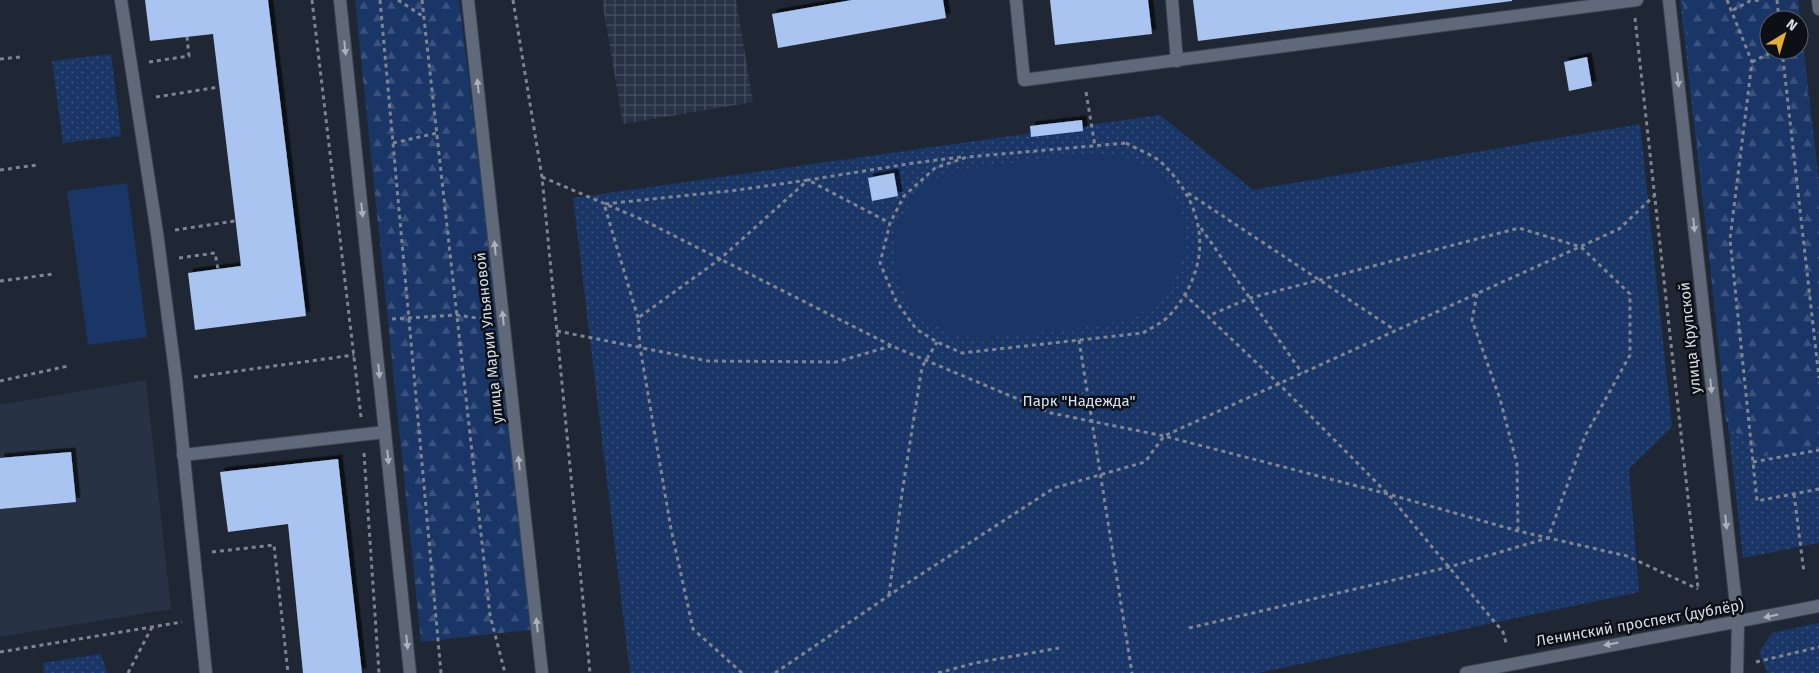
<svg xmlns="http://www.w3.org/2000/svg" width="1819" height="673" viewBox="0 0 1819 673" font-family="'Fira Sans',sans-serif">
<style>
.built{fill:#283245}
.industrial{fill:url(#industrial-grid)}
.grass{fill:url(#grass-dots);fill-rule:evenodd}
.forest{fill:url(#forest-firs)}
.garden{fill:#1a3667}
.building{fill:#aac4f1;filter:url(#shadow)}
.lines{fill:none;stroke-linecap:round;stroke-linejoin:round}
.minor-casing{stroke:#3e4550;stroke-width:14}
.path{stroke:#7e8590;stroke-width:3;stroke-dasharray:4 4;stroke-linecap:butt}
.minor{stroke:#606979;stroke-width:12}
.oneway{fill:#acb2be}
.labels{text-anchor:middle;stroke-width:5;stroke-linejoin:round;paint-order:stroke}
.street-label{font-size:15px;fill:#d5dae3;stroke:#0c1016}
.park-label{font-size:15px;fill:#d5e1f4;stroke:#0c1016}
</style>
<defs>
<pattern id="industrial-grid" width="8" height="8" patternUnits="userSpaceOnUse" patternTransform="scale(1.25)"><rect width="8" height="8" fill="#283245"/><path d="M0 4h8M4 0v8" fill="none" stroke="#464f60"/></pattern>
<pattern id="grass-dots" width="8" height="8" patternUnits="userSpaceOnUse" patternTransform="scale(1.25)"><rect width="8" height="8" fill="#1a3667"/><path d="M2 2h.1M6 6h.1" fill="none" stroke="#3a527d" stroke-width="1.8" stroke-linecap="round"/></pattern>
<pattern id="forest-firs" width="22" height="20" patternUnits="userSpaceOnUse" patternTransform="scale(1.25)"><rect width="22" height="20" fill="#1a3667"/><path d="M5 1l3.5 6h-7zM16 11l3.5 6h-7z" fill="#3a527d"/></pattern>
<filter id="shadow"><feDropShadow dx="4.5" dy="-4.5" stdDeviation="0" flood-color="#0009"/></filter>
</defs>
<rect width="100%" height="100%" fill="#1f2735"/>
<path class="built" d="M 146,380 L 171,609 L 0,637 L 0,405 Z"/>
<path class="industrial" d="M 602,0 L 736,0 L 753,102 L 623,124 Z"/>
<g class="grass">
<path d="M 1680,0 L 1798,0 L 1819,181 L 1819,543 L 1743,558 ZM 1769,20 L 1799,20 L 1799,50 L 1769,50 Z"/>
<path d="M 111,54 L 121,136 L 63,143 L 52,61 Z"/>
<path d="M 1160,115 L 1253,190 L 1640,124 L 1672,427 L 1629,469 L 1639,592 L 1258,673 L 630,673 L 573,198 Z"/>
<path d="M 1819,623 L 1819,673 L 1767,673 L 1759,652 L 1772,633 Z"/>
<path d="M 101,654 L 107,673 L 44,673 L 43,663 Z"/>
</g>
<g class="forest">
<path d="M 355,0 L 459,0 L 537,629 L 421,642 Z"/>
<path d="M 1683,0 L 1796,0 L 1799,20 L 1769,20 L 1769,50 L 1799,50 L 1799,24 L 1819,194 L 1819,440 L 1811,447 L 1759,457 L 1726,421 Z"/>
</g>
<g class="garden">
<path d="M 1090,153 C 1112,155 1135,156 1153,171 C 1200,209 1194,278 1145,311 C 1121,328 1028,333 995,337 C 943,344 891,305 895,250 C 895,244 894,236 896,231 C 897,225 902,219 905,213 C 911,200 923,186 936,179 C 956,168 983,167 1005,164 C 1033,160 1062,157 1090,153 Z"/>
<path d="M 127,183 L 147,337 L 88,345 L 67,191 Z"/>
</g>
<g class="building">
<path d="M 145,0 L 268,0 L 306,316 L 195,330 L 188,273 L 241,266 L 213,34 L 150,41 Z"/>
<path d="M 852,0 L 943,0 L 946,18 L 778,48 L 772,14 Z"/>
<path d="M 1050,0 L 1148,0 L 1152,34 L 1055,45 Z"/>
<path d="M 1193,0 L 1512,0 L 1512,1 L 1198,41 Z"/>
<path d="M 1587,57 L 1592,86 L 1569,91 L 1564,62 Z"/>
<path d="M 1082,120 L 1083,131 L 1031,137 L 1030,126 Z"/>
<path d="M 894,173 L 898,196 L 872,201 L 868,178 Z"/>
<path d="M 71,452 L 76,502 L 0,509 L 0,458 Z"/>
<path d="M 338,459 L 362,673 L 303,673 L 288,524 L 228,532 L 220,472 Z"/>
</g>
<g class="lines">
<defs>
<g id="minor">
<path d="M 121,0 L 157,233 L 176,379 L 206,673"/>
<path d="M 340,0 L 410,673"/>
<path d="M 468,0 L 542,673"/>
<path d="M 1016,0 L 1024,80 L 1637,0"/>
<path d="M 1172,0 L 1177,61"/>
<path d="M 1669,0 L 1738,623 L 1737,673"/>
<path d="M 1818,0 L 1819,9"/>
<path d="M 183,455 L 385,432"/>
<path d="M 1466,673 L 1819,606"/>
</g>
</defs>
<use href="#minor" class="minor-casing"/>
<g class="path">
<path d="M 312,0 L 361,417"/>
<path d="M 380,0 L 441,673"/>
<path d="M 398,0 L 424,17"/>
<path d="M 422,0 L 490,615 L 505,673"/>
<path d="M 513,0 L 542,177 L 590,673"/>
<path d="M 1727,0 L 1752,62 L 1730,239 L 1757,501 L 1819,489"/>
<path d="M 1777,0 L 1779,20"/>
<path d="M 1733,10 L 1750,1 L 1761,0"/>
<path d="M 1635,18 L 1698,588"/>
<path d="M 1782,50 L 1819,378"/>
<path d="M 0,59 L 21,57"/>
<path d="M 149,62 L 189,56 L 187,37"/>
<path d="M 1752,62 L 1776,50"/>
<path d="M 1086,92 L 1095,146"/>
<path d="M 156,97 L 219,87"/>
<path d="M 393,143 L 437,133"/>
<path d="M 1126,143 C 1137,149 1153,155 1162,163 C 1209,209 1213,267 1169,316 C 1162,323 1151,328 1143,333 L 962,353 L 937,342 L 916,329 L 896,301 L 880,263 L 890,223 L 904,196 L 935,168 L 967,157 Z"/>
<path d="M 0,170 L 37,165"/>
<path d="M 542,177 L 643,220 L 892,346 L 1051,413 L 1164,436 L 1388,494 L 1518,531 L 1627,556 L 1698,589"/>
<path d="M 1188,193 L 1395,330"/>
<path d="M 1201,228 L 1302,373"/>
<path d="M 175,230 L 235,221"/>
<path d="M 179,258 L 215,253 L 218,269"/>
<path d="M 0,281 L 54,274"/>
<path d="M 1184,294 L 1279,384 L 1388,494 L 1503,632 L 1507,646"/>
<path d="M 1477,294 L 1472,320 L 1500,399 L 1517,464 L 1518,531"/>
<path d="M 638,318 L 604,204 L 738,190 L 808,180 L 890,223"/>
<path d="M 392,319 L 457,315 L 483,319"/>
<path d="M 557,331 L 708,361 L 836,362 L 891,346"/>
<path d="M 1079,340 L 1132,673"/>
<path d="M 194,377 L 354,355"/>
<path d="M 0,381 L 68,366"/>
<path d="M 364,453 L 379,673"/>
<path d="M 1753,462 L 1819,450"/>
<path d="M 1794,494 L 1804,573"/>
<path d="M 212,552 L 274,545 L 288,673"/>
<path d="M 889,595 L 902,493 L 922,367 L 937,342"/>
<path d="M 1189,628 L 1449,567 L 1548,538 L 1585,436 L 1630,355 L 1630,294 L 1581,247 L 1519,228 L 1250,298 L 1208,316"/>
<path d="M 0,652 L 182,622"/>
<path d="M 1756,662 L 1819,647"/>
<path d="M 128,673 L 152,627"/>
<path d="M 742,673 L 693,629 L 671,529 L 640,347 L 638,318 L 720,259 L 808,180 L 914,163 L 961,157"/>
<path d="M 775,673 L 900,588 L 1054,488 L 1145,462 L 1164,436 L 1619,229 L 1655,195"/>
<path d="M 938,673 L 975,663 L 1059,648"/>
</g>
<use href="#minor" class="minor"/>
</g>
<defs><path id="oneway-solid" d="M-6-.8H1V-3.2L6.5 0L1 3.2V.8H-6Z" transform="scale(1.25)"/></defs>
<g class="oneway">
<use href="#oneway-solid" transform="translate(345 48) rotate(84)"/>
<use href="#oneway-solid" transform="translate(1678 80) rotate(84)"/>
<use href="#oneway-solid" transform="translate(478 86) rotate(-96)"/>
<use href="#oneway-solid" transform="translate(362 210) rotate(84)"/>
<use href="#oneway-solid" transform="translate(1694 225) rotate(84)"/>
<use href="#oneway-solid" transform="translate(495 248) rotate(-96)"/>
<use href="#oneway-solid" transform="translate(503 318) rotate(-96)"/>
<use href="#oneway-solid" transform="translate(379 371) rotate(84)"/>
<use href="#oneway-solid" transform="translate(1711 386) rotate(84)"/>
<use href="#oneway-solid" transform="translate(388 457) rotate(84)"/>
<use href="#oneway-solid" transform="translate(519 463) rotate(-96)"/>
<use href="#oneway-solid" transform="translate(1726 522) rotate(84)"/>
<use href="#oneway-solid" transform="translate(1771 616) rotate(168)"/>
<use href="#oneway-solid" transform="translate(537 625) rotate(-96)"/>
<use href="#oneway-solid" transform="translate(407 642) rotate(84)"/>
<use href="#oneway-solid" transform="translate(1611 644) rotate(169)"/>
</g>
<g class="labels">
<g class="street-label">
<text transform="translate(489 338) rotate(-96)" y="5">улица Марии Ульяновой</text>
<text transform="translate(1690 338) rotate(-96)" y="5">улица Крупской</text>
<text transform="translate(1640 623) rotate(-10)" y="5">Ленинский проспект (дублёр)</text>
</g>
<g class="park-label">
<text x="1079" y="406">Парк "Надежда"</text>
</g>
</g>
<g transform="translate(1784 35) rotate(38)"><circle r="24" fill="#0c1016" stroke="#5c6168"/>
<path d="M0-4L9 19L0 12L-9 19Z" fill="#e6ac36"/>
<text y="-8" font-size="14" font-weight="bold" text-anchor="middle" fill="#d5dae3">N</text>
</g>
</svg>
